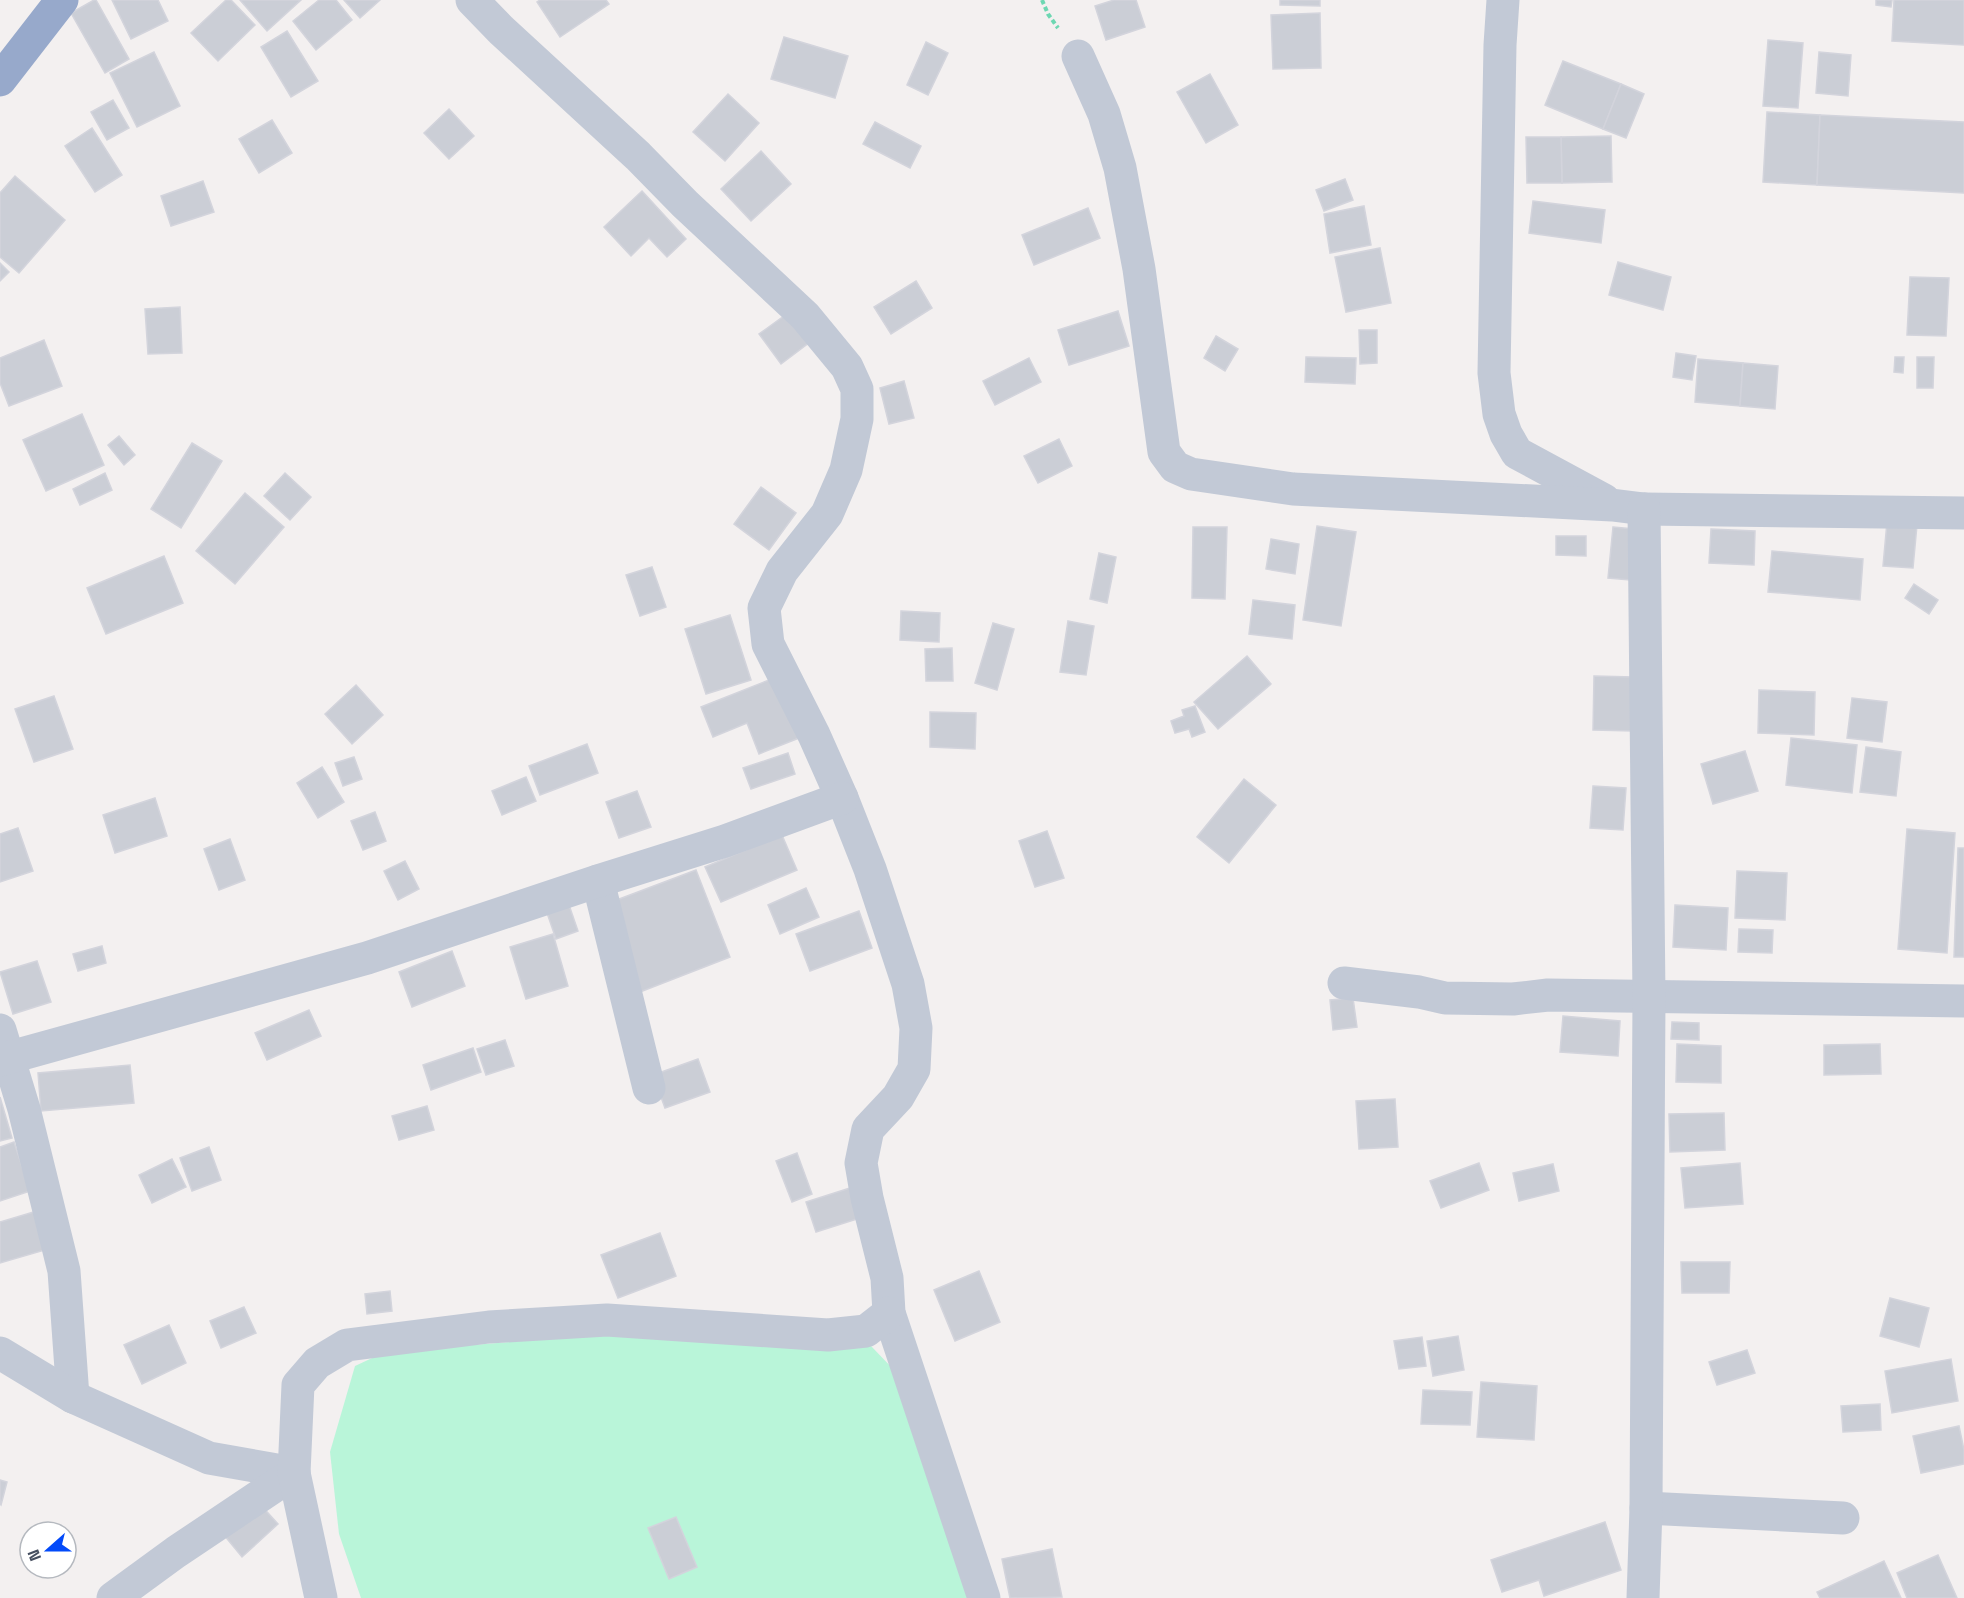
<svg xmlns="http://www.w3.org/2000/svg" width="1964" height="1598" viewBox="0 0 1964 1598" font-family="'Space Grotesk',sans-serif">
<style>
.green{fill:#b9f5d9}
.building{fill:#cbced6;stroke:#d3d4dc;stroke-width:1.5}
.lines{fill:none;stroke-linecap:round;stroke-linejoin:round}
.path{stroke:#6dd7b2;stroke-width:4;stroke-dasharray:4.5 3;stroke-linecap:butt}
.minor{stroke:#c2c9d6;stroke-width:33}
.trunk{stroke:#97a9cb;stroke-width:33}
</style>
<rect width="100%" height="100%" fill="#f3f0f0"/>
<path class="green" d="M 608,1334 L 871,1346 L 896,1372 L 974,1598 L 361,1598 L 339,1534 L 330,1452 L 355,1366 L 385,1352 Z"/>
<g class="building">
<path d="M 94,0 L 96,0 L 129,59 L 105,73 L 71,13 Z"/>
<path d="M 112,0 L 158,0 L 168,21 L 131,39 Z"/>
<path d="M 226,0 L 231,0 L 255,25 L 218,61 L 191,33 Z"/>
<path d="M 240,0 L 301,0 L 267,31 Z"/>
<path d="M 319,0 L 336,0 L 352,20 L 316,50 L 293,21 Z"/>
<path d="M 344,0 L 380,0 L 360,18 Z"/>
<path d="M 540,0 L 606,0 L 609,4 L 560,37 L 537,2 Z"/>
<path d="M 1114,0 L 1136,0 L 1145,27 L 1106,40 L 1095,6 Z"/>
<path d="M 1280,0 L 1320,0 L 1320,6 L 1280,5 Z"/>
<path d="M 1876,0 L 1892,0 L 1891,7 L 1876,5 Z"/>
<path d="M 1894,0 L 1964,0 L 1964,45 L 1892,41 Z"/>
<path d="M 1320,13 L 1321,68 L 1273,69 L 1271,15 Z"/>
<path d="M 287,31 L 318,81 L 291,97 L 261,47 Z"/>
<path d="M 784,37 L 848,56 L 835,98 L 771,79 Z"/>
<path d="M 1768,40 L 1803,43 L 1798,108 L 1763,106 Z"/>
<path d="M 926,42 L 948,53 L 928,95 L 907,85 Z"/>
<path d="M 154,52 L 180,106 L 137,127 L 110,73 Z"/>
<path d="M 1819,52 L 1851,55 L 1848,96 L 1816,93 Z"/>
<path d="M 1563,61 L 1621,84 L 1603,129 L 1545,105 Z"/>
<path d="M 1210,74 L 1238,125 L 1206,143 L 1177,92 Z"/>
<path d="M 1621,84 L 1644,94 L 1626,138 L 1603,129 Z"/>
<path d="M 728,94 L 759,123 L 725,161 L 693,132 Z"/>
<path d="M 113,100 L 129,128 L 107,140 L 91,112 Z"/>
<path d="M 449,109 L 474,136 L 449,159 L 424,133 Z"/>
<path d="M 1767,112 L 1820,115 L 1817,185 L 1763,182 Z"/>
<path d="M 1820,115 L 1964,122 L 1964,193 L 1817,185 Z"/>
<path d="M 272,120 L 292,153 L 259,173 L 239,139 Z"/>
<path d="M 875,122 L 921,146 L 910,168 L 863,144 Z"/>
<path d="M 92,128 L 122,175 L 95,192 L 65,146 Z"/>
<path d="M 1611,136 L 1612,182 L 1562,183 L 1561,137 Z"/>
<path d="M 1526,137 L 1561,137 L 1562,183 L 1527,183 Z"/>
<path d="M 761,151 L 791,184 L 751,221 L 721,189 Z"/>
<path d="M 15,176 L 65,220 L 19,273 L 0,257 L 0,193 Z"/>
<path d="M 1345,179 L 1353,200 L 1324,211 L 1316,190 Z"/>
<path d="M 203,181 L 214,212 L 171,226 L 161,196 Z"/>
<path d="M 642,191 L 686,239 L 667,257 L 649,238 L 631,256 L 604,227 Z"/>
<path d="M 1533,201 L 1605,210 L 1601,243 L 1529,233 Z"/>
<path d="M 1364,206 L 1371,245 L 1330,253 L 1324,214 Z"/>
<path d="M 1088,208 L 1100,238 L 1034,265 L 1022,235 Z"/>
<path d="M 1380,248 L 1391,303 L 1346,312 L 1335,257 Z"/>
<path d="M 1618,262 L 1671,277 L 1663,310 L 1609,295 Z"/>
<path d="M 0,263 L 9,272 L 0,281 Z"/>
<path d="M 1910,277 L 1949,278 L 1946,336 L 1907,335 Z"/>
<path d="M 916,281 L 932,308 L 891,334 L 874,307 Z"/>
<path d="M 180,307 L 182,353 L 148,354 L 145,309 Z"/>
<path d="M 1118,311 L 1129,346 L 1069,365 L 1058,330 Z"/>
<path d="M 788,313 L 810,342 L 781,364 L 759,334 Z"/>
<path d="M 1359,330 L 1377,330 L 1377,363 L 1360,364 Z"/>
<path d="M 1216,336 L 1238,349 L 1225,371 L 1204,358 Z"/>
<path d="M 44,340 L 62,386 L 9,406 L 0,383 L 0,358 Z"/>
<path d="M 1676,353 L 1696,356 L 1692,380 L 1673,377 Z"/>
<path d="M 1306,357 L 1356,358 L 1355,384 L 1305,382 Z"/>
<path d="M 1895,357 L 1904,357 L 1903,373 L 1894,372 Z"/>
<path d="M 1917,357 L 1934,357 L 1933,388 L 1917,388 Z"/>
<path d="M 1029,358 L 1041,382 L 995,405 L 983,381 Z"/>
<path d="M 1698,359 L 1743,363 L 1740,406 L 1695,402 Z"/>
<path d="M 1743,363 L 1778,366 L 1775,409 L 1740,406 Z"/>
<path d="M 904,381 L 914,418 L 889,424 L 880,388 Z"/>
<path d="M 82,414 L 104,465 L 46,491 L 23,440 Z"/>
<path d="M 119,436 L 135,455 L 124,465 L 108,445 Z"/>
<path d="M 1059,439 L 1072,466 L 1038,483 L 1024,456 Z"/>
<path d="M 192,443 L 222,461 L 181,528 L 151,509 Z"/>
<path d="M 105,473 L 112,490 L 80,505 L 73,489 Z"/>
<path d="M 285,473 L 311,497 L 290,520 L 264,496 Z"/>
<path d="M 761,487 L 796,513 L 769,550 L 734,524 Z"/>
<path d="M 245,493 L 284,527 L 235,584 L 196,551 Z"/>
<path d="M 1887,522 L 1917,525 L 1913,568 L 1883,566 Z"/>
<path d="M 1317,526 L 1356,532 L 1341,626 L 1303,620 Z"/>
<path d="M 1193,527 L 1227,527 L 1225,599 L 1192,598 Z"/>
<path d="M 1613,527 L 1634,529 L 1630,580 L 1608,578 Z"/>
<path d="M 1711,529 L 1755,531 L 1754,565 L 1709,563 Z"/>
<path d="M 1556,536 L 1586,536 L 1586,556 L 1556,555 Z"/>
<path d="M 1271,539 L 1299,544 L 1295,574 L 1266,569 Z"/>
<path d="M 1772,551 L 1863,559 L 1860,600 L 1768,592 Z"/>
<path d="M 1099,553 L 1116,557 L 1107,603 L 1090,599 Z"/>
<path d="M 164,556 L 183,603 L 106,634 L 87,588 Z"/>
<path d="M 652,567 L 666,607 L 640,616 L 626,575 Z"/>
<path d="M 1914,584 L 1938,600 L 1929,614 L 1905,598 Z"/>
<path d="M 1253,600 L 1295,605 L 1292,639 L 1249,634 Z"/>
<path d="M 901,611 L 940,613 L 939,642 L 900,640 Z"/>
<path d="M 730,615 L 751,680 L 706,694 L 685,629 Z"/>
<path d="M 1068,621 L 1094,626 L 1086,675 L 1060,672 Z"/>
<path d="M 993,623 L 1014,629 L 997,690 L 975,683 Z"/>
<path d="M 952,648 L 953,681 L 926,681 L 925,649 Z"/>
<path d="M 1247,656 L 1271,684 L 1218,729 L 1194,702 Z"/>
<path d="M 1594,676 L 1634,677 L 1633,731 L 1593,730 Z"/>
<path d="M 774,678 L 799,738 L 759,754 L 747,723 L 713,737 L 701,707 Z"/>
<path d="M 356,685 L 383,715 L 352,744 L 325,714 Z"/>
<path d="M 1759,690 L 1815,692 L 1814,735 L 1758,733 Z"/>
<path d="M 54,696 L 73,749 L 34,762 L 15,709 Z"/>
<path d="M 1852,698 L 1887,702 L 1882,742 L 1847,738 Z"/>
<path d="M 1195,706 L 1205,732 L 1192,737 L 1189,729 L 1175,733 L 1171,721 L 1184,716 L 1182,710 Z"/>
<path d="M 930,712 L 976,713 L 975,749 L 930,747 Z"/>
<path d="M 1791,738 L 1857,745 L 1852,793 L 1786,785 Z"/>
<path d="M 587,744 L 598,773 L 540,795 L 529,766 Z"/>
<path d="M 1866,747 L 1901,752 L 1896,796 L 1860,792 Z"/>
<path d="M 1745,751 L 1758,791 L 1713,804 L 1701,764 Z"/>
<path d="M 788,753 L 795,774 L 751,789 L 743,768 Z"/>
<path d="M 354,757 L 362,779 L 343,786 L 335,763 Z"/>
<path d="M 322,767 L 344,802 L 318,818 L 297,783 Z"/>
<path d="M 526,777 L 536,801 L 502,815 L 492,791 Z"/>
<path d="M 1244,779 L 1276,805 L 1229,863 L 1197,837 Z"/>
<path d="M 1593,786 L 1626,788 L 1623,830 L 1590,828 Z"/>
<path d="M 637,791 L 651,827 L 619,838 L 606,802 Z"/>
<path d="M 155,798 L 167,836 L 115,853 L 103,815 Z"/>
<path d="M 375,812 L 386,841 L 363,850 L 351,821 Z"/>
<path d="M 18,828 L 33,871 L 0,882 L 0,834 Z"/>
<path d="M 1907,829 L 1955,833 L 1947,953 L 1898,949 Z"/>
<path d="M 1047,831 L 1064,878 L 1035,887 L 1019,841 Z"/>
<path d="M 782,835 L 797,870 L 721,902 L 705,867 Z"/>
<path d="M 230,839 L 245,880 L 219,890 L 204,849 Z"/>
<path d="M 1958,848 L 1964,848 L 1964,957 L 1954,957 Z"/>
<path d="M 405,861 L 419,889 L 398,900 L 384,871 Z"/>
<path d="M 696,870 L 730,957 L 640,992 L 606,904 Z"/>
<path d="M 1737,871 L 1787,873 L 1785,920 L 1735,918 Z"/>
<path d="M 806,888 L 819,917 L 780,934 L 768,905 Z"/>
<path d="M 568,902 L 578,931 L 556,939 L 546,910 Z"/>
<path d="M 1675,905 L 1728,908 L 1726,950 L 1673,947 Z"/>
<path d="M 859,911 L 872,948 L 810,971 L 796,934 Z"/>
<path d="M 1739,929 L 1773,930 L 1772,953 L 1738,952 Z"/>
<path d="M 553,934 L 568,986 L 526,999 L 510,947 Z"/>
<path d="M 102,946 L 106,963 L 78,971 L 73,954 Z"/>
<path d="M 452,951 L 465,986 L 412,1007 L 399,972 Z"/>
<path d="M 37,961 L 51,1002 L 13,1014 L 0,972 Z"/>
<path d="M 1353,998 L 1357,1027 L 1333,1030 L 1330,1000 Z"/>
<path d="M 309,1010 L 321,1036 L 267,1060 L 255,1033 Z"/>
<path d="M 1563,1016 L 1620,1021 L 1618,1056 L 1560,1052 Z"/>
<path d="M 1672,1022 L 1699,1023 L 1699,1040 L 1671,1039 Z"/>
<path d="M 505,1040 L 514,1066 L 486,1075 L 477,1049 Z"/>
<path d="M 1677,1044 L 1721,1046 L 1721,1083 L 1676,1082 Z"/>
<path d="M 1880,1044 L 1881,1074 L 1824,1075 L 1824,1045 Z"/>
<path d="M 473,1048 L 481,1072 L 431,1090 L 423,1065 Z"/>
<path d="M 698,1059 L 710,1092 L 665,1108 L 653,1075 Z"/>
<path d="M 130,1065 L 134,1103 L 41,1111 L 38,1073 Z"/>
<path d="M 0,1097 L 12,1138 L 0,1141 Z"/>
<path d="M 1395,1099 L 1398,1147 L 1359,1149 L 1356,1101 Z"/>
<path d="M 427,1106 L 434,1130 L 399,1140 L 392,1116 Z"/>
<path d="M 1724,1113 L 1725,1150 L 1670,1152 L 1669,1114 Z"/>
<path d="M 14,1142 L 30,1191 L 0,1201 L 0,1147 Z"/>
<path d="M 209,1147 L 221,1180 L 192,1191 L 180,1158 Z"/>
<path d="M 797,1153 L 812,1194 L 792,1202 L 776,1161 Z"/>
<path d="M 172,1159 L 186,1187 L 152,1203 L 139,1175 Z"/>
<path d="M 1479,1163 L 1489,1190 L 1441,1208 L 1430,1181 Z"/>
<path d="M 1740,1163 L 1743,1204 L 1685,1208 L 1681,1168 Z"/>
<path d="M 1553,1164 L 1559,1191 L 1519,1201 L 1513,1173 Z"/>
<path d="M 850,1188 L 860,1218 L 816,1232 L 806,1202 Z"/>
<path d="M 37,1211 L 48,1249 L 0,1263 L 0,1222 Z"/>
<path d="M 660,1233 L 676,1276 L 618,1298 L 601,1255 Z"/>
<path d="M 1681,1262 L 1730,1262 L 1729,1293 L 1682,1293 Z"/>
<path d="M 979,1271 L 1000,1322 L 955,1341 L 934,1290 Z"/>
<path d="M 390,1291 L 392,1311 L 367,1314 L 365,1294 Z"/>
<path d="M 1890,1298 L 1929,1308 L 1919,1347 L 1880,1336 Z"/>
<path d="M 244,1307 L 256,1333 L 221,1348 L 210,1321 Z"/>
<path d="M 169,1325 L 186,1363 L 142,1384 L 124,1345 Z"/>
<path d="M 1458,1336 L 1464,1370 L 1433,1376 L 1427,1341 Z"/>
<path d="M 1422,1337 L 1426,1366 L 1399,1369 L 1394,1341 Z"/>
<path d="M 1747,1350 L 1755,1373 L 1717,1385 L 1709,1362 Z"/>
<path d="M 1951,1359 L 1958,1401 L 1892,1413 L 1885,1371 Z"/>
<path d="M 1481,1382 L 1537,1386 L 1534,1440 L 1477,1437 Z"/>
<path d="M 1423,1390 L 1472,1392 L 1470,1425 L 1421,1424 Z"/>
<path d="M 1880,1404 L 1881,1430 L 1843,1432 L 1841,1406 Z"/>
<path d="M 1959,1426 L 1964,1450 L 1964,1464 L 1921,1473 L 1913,1436 Z"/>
<path d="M 0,1480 L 7,1482 L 1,1505 L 0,1504 Z"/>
<path d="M 259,1503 L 278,1524 L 242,1557 L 224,1535 Z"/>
<path d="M 676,1517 L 697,1567 L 669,1579 L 648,1528 Z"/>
<path d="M 1605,1522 L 1621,1570 L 1544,1596 L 1539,1580 L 1502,1592 L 1491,1560 Z"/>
<path d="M 1052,1549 L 1062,1597 L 1010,1598 L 1002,1559 Z"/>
<path d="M 1938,1555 L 1957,1598 L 1907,1598 L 1897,1573 Z"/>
<path d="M 1884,1561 L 1901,1598 L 1820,1598 L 1817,1592 Z"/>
</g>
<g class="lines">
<path class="path" d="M 1042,0 L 1048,14 L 1058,28"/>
<g class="minor">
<path d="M 472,0 L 501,30 L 638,156 L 685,204 L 805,316 L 847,367 L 857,389 L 857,419 L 846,470 L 827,514 L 782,571 L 764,608 L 768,644 L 814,735 L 842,798 L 870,869 L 908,984 L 916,1028 L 914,1069 L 898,1097 L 868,1129 L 861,1163 L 867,1198 L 887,1278 L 889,1313 L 984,1598"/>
<path d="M 1503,0 L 1500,45 L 1494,373 L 1499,414 L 1506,434 L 1517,453 L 1604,500"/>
<path d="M 1078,56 L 1104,114 L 1120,168 L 1139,269 L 1164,452 L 1175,467 L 1191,474 L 1293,489 L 1612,505 L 1644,509 L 1964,513"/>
<path d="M 598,881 L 649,1088"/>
<path d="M 1344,983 L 1419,992 L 1445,998 L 1513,999 L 1548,995 L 1964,1001"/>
<path d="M 0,1030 L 24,1109 L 64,1271 L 73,1397"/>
<path d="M 0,1060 L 367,958 L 598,881 L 725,841 L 842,798"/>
<path d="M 0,1353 L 73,1397 L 209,1458 L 294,1473"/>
<path d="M 1646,1508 L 1843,1518"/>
<path d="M 113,1598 L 176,1552 L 294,1473"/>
<path d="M 321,1598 L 294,1473 L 298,1385 L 317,1363 L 347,1345 L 489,1327 L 607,1320 L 828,1335 L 866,1331 L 889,1313"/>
<path d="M 1643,1598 L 1646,1508 L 1649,998 L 1644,509"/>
</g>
<path class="trunk" d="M 0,80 L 62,0"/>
</g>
<g transform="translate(48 1550) rotate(249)"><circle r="28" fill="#ffffff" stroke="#b5b9bf" stroke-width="1.5"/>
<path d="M0-4.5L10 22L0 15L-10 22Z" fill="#034af9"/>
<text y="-9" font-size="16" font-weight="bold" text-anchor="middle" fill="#454f60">N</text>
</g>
</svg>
